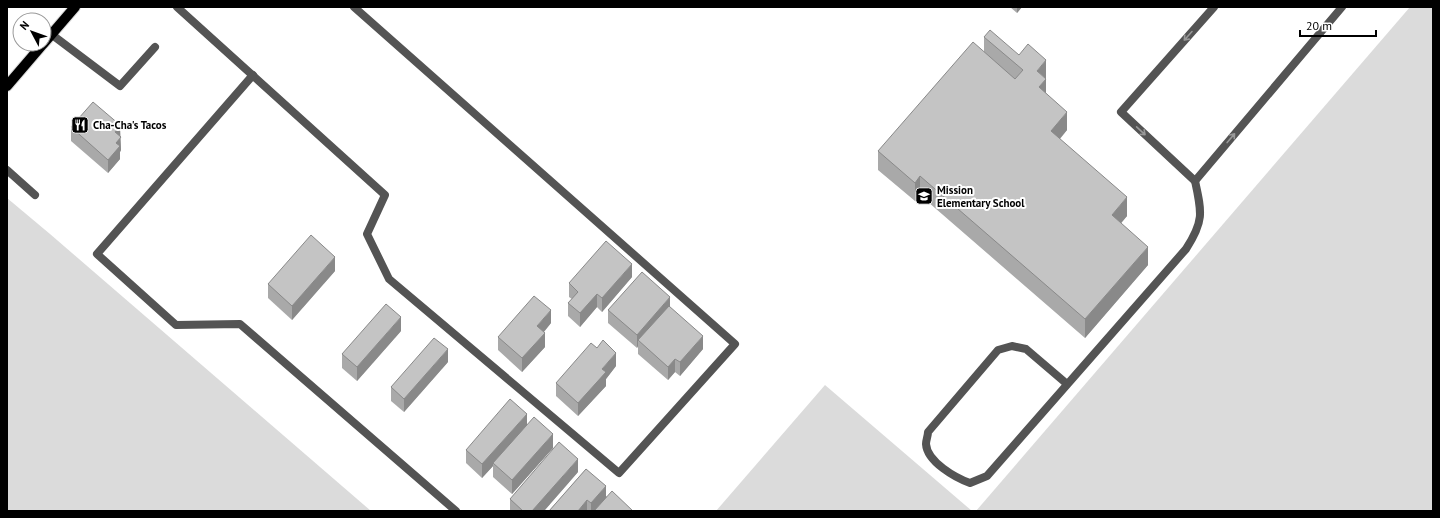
<svg xmlns="http://www.w3.org/2000/svg" width="1440" height="518" viewBox="0 0 1440 518" font-family="'PT Sans',sans-serif">
<style>
.green{fill:#dbdbdb}
.lines{fill:none;stroke-linecap:round;stroke-linejoin:round}
.primary-casing{stroke:#dbdbdb;stroke-width:12}
.service{stroke:#545454;stroke-width:8}
.primary{stroke:#000;stroke-width:10}
.wall{fill:#a9a9a9}
.shaded-wall{fill:#898989}
.building{fill:#c4c4c4;stroke:#898989}
.oneway{stroke:#989898}
.labels{text-anchor:middle;stroke-width:4;stroke-linejoin:round;paint-order:stroke}
.poi-label{font-size:11px;font-weight:bold;fill:#000;stroke:#fff;text-anchor:start}
</style>
<rect width="100%" height="100%" fill="#fff"/>
<g class="green">
<path d="M 1410,7 L 1433,7 L 1433,511 L 976,511 Z"/>
<path d="M 7,198 L 50,234 L 371,511 L 7,511 Z"/>
<path d="M 825,385 L 972,511 L 716,511 Z"/>
</g>
<g class="lines">
<defs>
<g id="primary">
<path d="M 44,43 L 75,7"/>
<path d="M 7,86 L 43,44"/>
</g>
</defs>
<use href="#primary" class="primary-casing"/>
<g class="service">
<path d="M 177,7 L 385,195 L 367,234 L 389,279 L 619,473 L 735,344 L 354,7"/>
<path d="M 1214,7 L 1121,112 L 1195,181 L 1342,7"/>
<path d="M 51,34 L 120,86 L 155,47"/>
<path d="M 253,75 L 97,254 L 176,325 L 240,324 L 456,511"/>
<path d="M 7,170 L 35,195"/>
<path d="M 1067,384 L 1026,349 L 1012,346 L 998,350 L 928,432 C 928,436 926,440 926,444 C 927,462 956,478 970,483 L 987,476 L 1186,249 C 1204,221 1202,213 1195,181"/>
</g>
<use href="#primary" class="primary"/>
</g>
<g class="wall">
<path d="M 1010,7 L 1022,7 L 1017,13 Z"/>
<path d="M 984,37 L 1046,79 L 1046,93 L 1067,130 L 1060,139 L 1127,216 L 1121,223 L 1148,265 L 1085,338 L 920,195 L 915,201 L 878,170 L 878,151 L 984,52 Z"/>
<path d="M 71,127 L 120,136 L 121,150 L 120,152 L 120,159 L 108,173 L 71,141 Z"/>
<path d="M 335,271 L 292,320 L 268,298 L 268,284 Z"/>
<path d="M 632,277 L 602,312 L 597,307 L 580,327 L 568,316 L 568,303 L 572,299 L 569,297 L 569,283 Z"/>
<path d="M 670,307 L 703,349 L 680,376 L 675,372 L 668,380 L 638,354 L 638,346 L 637,348 L 608,323 L 608,310 Z"/>
<path d="M 551,323 L 544,332 L 545,347 L 522,372 L 498,350 L 498,337 Z"/>
<path d="M 401,331 L 357,381 L 342,368 L 342,354 Z"/>
<path d="M 448,362 L 404,412 L 391,401 L 391,387 Z"/>
<path d="M 616,366 L 606,379 L 606,386 L 578,416 L 556,396 L 556,383 Z"/>
<path d="M 527,425 L 553,448 L 512,494 L 493,477 L 493,466 L 482,478 L 466,463 L 466,450 Z"/>
<path d="M 586,469 L 606,496 L 633,511 L 549,511 Z"/>
<path d="M 578,472 L 544,511 L 510,511 L 510,499 Z"/>
</g>
<g class="shaded-wall">
<path d="M 1017,7 L 1022,7 L 1017,13 Z"/>
<path d="M 1046,60 L 1046,79 L 1037,71 Z"/>
<path d="M 1046,79 L 1046,98 L 1039,87 Z"/>
<path d="M 1067,112 L 1067,130 L 1051,149 L 1051,131 Z"/>
<path d="M 120,125 L 121,150 L 120,152 L 120,159 L 108,173 L 108,160 L 115,132 Z"/>
<path d="M 920,176 L 920,195 L 915,201 L 915,183 Z"/>
<path d="M 1127,197 L 1127,216 L 1112,234 L 1112,215 Z"/>
<path d="M 1148,247 L 1148,265 L 1085,338 L 1085,319 Z"/>
<path d="M 335,257 L 335,271 L 292,320 L 292,306 Z"/>
<path d="M 632,264 L 632,277 L 602,312 L 602,298 Z"/>
<path d="M 597,294 L 597,307 L 580,327 L 580,313 Z"/>
<path d="M 670,297 L 670,310 L 638,340 L 638,346 L 637,348 L 637,335 Z"/>
<path d="M 551,310 L 551,323 L 537,340 L 537,326 Z"/>
<path d="M 401,317 L 401,331 L 357,381 L 357,367 Z"/>
<path d="M 545,333 L 545,347 L 522,372 L 522,358 Z"/>
<path d="M 703,336 L 703,349 L 680,376 L 680,362 Z"/>
<path d="M 448,349 L 448,362 L 404,412 L 404,399 Z"/>
<path d="M 616,353 L 616,366 L 606,379 L 606,386 L 578,416 L 578,403 L 602,369 Z"/>
<path d="M 675,359 L 675,372 L 668,380 L 668,367 Z"/>
<path d="M 527,414 L 527,427 L 493,463 L 493,466 L 482,478 L 482,464 Z"/>
<path d="M 553,434 L 553,448 L 512,494 L 512,480 Z"/>
<path d="M 578,459 L 578,472 L 544,511 L 532,511 Z"/>
<path d="M 606,486 L 606,500 L 596,511 L 591,511 L 591,503 Z"/>
<path d="M 587,500 L 587,511 L 578,511 Z"/>
</g>
<g class="building">
<path d="M 990,30 L 1019,55 L 1028,44 L 1046,60 L 1037,71 L 1046,79 L 1039,87 L 1067,112 L 1051,131 L 1127,197 L 1112,215 L 1148,247 L 1085,319 L 920,176 L 915,183 L 878,151 L 973,42 L 1015,79 L 1023,70 L 984,37 Z"/>
<path d="M 93,102 L 120,125 L 115,132 L 121,137 L 116,143 L 120,146 L 108,160 L 71,127 Z"/>
<path d="M 311,235 L 335,257 L 292,306 L 268,284 Z"/>
<path d="M 606,241 L 632,264 L 602,298 L 597,294 L 580,313 L 568,303 L 578,292 L 569,283 Z"/>
<path d="M 642,272 L 670,297 L 637,335 L 608,310 Z"/>
<path d="M 534,296 L 551,310 L 537,326 L 545,333 L 522,358 L 498,337 Z"/>
<path d="M 386,304 L 401,317 L 357,367 L 342,354 Z"/>
<path d="M 669,306 L 703,336 L 680,362 L 675,359 L 668,367 L 638,340 Z"/>
<path d="M 434,338 L 448,349 L 404,399 L 391,387 Z"/>
<path d="M 603,340 L 616,353 L 602,369 L 606,372 L 578,403 L 556,383 L 591,343 L 597,348 Z"/>
<path d="M 510,399 L 527,414 L 482,464 L 466,450 Z"/>
<path d="M 534,417 L 553,434 L 512,480 L 493,463 Z"/>
<path d="M 559,442 L 578,459 L 532,511 L 523,511 L 510,499 Z"/>
<path d="M 586,469 L 606,486 L 591,503 L 587,500 L 578,511 L 549,511 Z"/>
<path d="M 612,491 L 633,511 L 594,511 Z"/>
</g>
<defs><path id="oneway-shaft" d="M-6 0H5M1.5-3L5.5 0L1.5 3" fill="none" stroke-width="1.6" stroke-linecap="round" stroke-linejoin="round"/></defs>
<g class="oneway">
<use href="#oneway-shaft" transform="translate(1188 36) rotate(132)"/>
<use href="#oneway-shaft" transform="translate(1141 131) rotate(43)"/>
<use href="#oneway-shaft" transform="translate(1231 138) rotate(-50)"/>
</g>
<defs>
<symbol id="restaurant-square" viewBox="-11 -11 22 22"><rect x="-9" y="-9" width="18" height="18" rx="4" fill="#000" stroke="#fff"/><path d="M-5-6h1v4h1v-4h1v4h1v-4h1v5L-1.5 .5V6h-2V.5L-5-1ZM5-6V6H3V1.5H1.5Q1.5-4 5-6Z" fill="#fff"/></symbol>
<symbol id="school-square" viewBox="-11 -11 22 22"><rect x="-9" y="-9" width="18" height="18" rx="4" fill="#000" stroke="#fff"/><path d="M0-5L7-2L0 1L-7-2ZM-4 1L0 2.5L4 1V4Q0 6-4 4Z" fill="#fff"/></symbol>
</defs>
<g fill-rule="evenodd">
<use href="#restaurant-square" x="70" y="115" width="20" height="20"/>
<use href="#school-square" x="914" y="186" width="20" height="20"/>
</g>
<g class="labels">
<g class="poi-label">
<text x="93" y="129">Cha-Cha's Tacos</text>
<text x="937" y="194">Mission<tspan x="937" dy="13">Elementary School</tspan></text>
</g>
</g>
<rect width="1440" height="518" fill="none" stroke="#000000" stroke-width="16"/>
<g transform="translate(32 32) rotate(311)"><circle r="19" fill="#ffffff" stroke="#999999"/>
<path d="M0-3L7 15L0 10L-7 15Z" fill="#000000"/>
<text y="-6" font-size="11" font-weight="bold" text-anchor="middle" fill="#000000">N</text>
</g>
<path d="M1300 30v6h76v-6" fill="none" stroke="#000000" stroke-width="2"/>
<text x="1306" y="30" font-size="12" fill="#000000" stroke="#ffffff" stroke-width="3" paint-order="stroke">20 m</text>
</svg>
